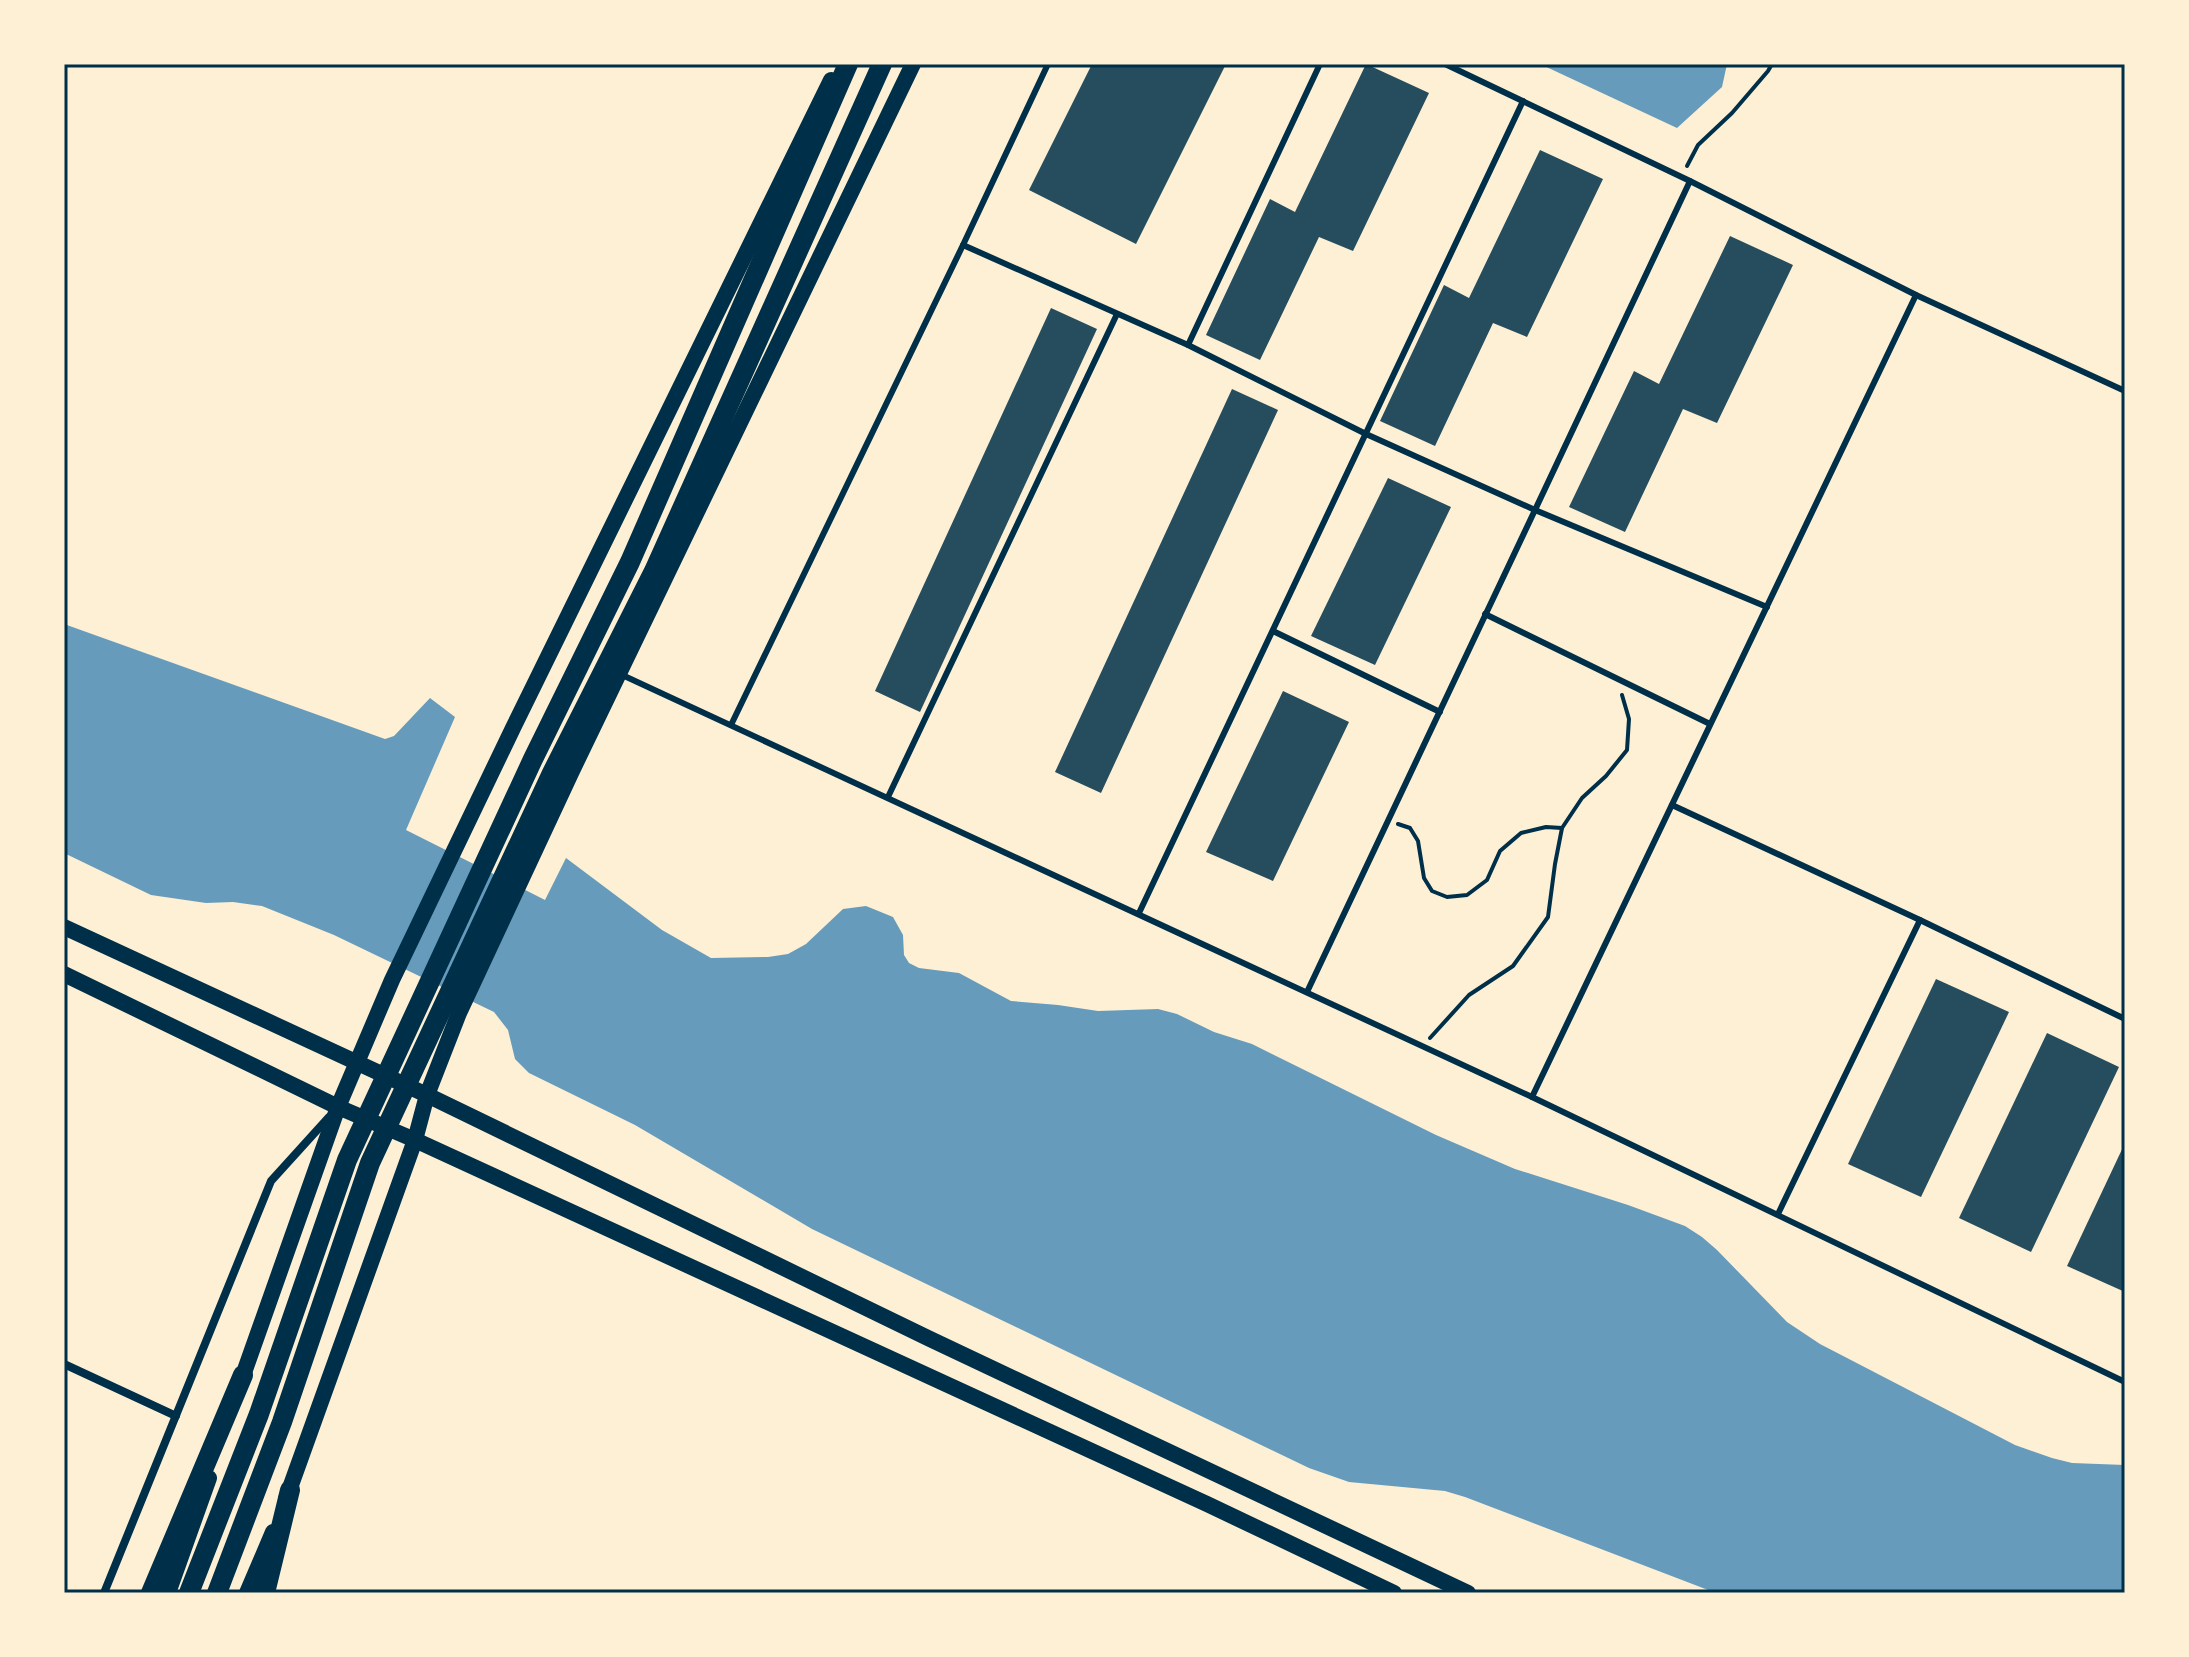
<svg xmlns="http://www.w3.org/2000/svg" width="2189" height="1657" viewBox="0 0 2189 1657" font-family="Lato,sans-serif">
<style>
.water{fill:#669bbc}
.building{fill:#264d5e}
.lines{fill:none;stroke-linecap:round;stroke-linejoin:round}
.path{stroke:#003049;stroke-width:4}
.service{stroke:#003049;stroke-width:6}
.minor{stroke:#003049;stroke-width:8}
.secondary{stroke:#003049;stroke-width:16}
.trunk{stroke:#003049;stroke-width:20}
.neatline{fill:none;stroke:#003049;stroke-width:3}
</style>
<rect width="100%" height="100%" fill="#fdf0d5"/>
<g class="water">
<path d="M 1540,64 L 1727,64 L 1722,87 L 1677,128 Z"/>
<path d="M 64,624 L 385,739 L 394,736 L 430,698 L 455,717 L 406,830 L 545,900 L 566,858 L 662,930 L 711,958 L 768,957 L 788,954 L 806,944 L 843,909 L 866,906 L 893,917 L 903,935 L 904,955 L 909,963 L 919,968 L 959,973 L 1011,1001 L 1058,1005 L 1098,1011 L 1158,1009 L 1177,1014 L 1214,1032 L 1252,1044 L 1436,1135 L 1515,1169 L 1628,1205 L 1685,1226 L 1702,1237 L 1717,1250 L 1787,1322 L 1820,1344 L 2015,1445 L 2052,1458 L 2072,1463 L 2125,1465 L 2125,1593 L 1716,1593 L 1465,1497 L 1445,1491 L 1349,1482 L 1309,1468 L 812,1229 L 635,1125 L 529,1073 L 515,1059 L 508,1030 L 494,1012 L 334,935 L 262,906 L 233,902 L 206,903 L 151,895 L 64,853 Z"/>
</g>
<g class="building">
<path d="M 1092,64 L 1226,64 L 1136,244 L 1029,190 Z"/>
<path d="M 1366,64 L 1429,93 L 1353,251 L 1319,237 L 1260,360 L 1206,335 L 1270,199 L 1295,212 Z"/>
<path d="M 1540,150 L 1603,179 L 1527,337 L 1493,323 L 1435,446 L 1380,421 L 1444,285 L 1469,298 Z"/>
<path d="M 1730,236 L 1793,265 L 1717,423 L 1683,409 L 1625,532 L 1569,507 L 1634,371 L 1659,384 Z"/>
<path d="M 1051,308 L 1097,329 L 920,712 L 875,691 Z"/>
<path d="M 1232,389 L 1278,410 L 1101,793 L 1055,772 Z"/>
<path d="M 1388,478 L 1451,507 L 1375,665 L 1311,636 Z"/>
<path d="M 1283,691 L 1349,722 L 1273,881 L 1206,852 Z"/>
<path d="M 1936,979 L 2009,1012 L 1921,1197 L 1848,1164 Z"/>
<path d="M 2047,1033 L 2119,1067 L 2031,1252 L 1959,1218 Z"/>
<path d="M 2125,1143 L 2125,1292 L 2067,1266 Z"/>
</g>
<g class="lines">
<g class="path">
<path d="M 1687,166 L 1698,145 L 1732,113 L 1768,71 L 1772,64"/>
<path d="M 1398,824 L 1410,828 L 1418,841 L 1424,878 L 1432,891 L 1447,897 L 1467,895 L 1487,880 L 1500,851 L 1521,833 L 1546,827 L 1562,828"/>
<path d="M 1430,1038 L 1469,995 L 1513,966 L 1548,917 L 1555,864 L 1562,828 L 1582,798 L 1606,776 L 1627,750 L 1629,719 L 1622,695"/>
</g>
<g class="service">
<path d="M 1445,64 L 1690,181 L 1916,295 L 2125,391"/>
<path d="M 1690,181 L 1535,510 L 1767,607"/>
<path d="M 963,245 L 1188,345"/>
<path d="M 1485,614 L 1710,724"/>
<path d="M 1273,631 L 1440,712"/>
<path d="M 620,674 L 1532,1097 L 2125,1382"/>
<path d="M 731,725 L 963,245 L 1048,64"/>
<path d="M 888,797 L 1117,314"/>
<path d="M 1672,805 L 1920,920 L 1778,1214"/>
<path d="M 1139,913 L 1523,101"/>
<path d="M 1920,920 L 2125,1019"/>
<path d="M 1307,992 L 1535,510 L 1366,434 L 1188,345 L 1320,64"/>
<path d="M 1532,1097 L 1916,295"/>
</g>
<g class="minor">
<path d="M 64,1364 L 176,1416"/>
<path d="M 104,1593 L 271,1181 L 329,1117"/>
</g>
<g class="secondary">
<path d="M 64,927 L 427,1095 L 930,1339 L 1468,1593"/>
<path d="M 64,974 L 338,1107 L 415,1140 L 1207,1504 L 1394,1593"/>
<path d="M 240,1384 L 338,1107 L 392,980 L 513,728 L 831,80"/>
<path d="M 286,1499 L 415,1140 L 427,1095 L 459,1013 L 571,773 L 913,64"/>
<path d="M 168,1593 L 209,1478"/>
<path d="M 247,1593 L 273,1532"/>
</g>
<g class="trunk">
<path d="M 151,1593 L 243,1375"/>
<path d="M 189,1593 L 259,1414 L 347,1160 L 533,759 L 630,562 L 848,64"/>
<path d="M 217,1593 L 282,1422 L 370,1163 L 552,773 L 654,571 L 882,64"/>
<path d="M 265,1593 L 290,1490"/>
</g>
</g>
<rect width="2189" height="1657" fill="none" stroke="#fdf0d5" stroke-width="132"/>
<rect x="66" y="66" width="2057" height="1525" class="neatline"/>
</svg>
